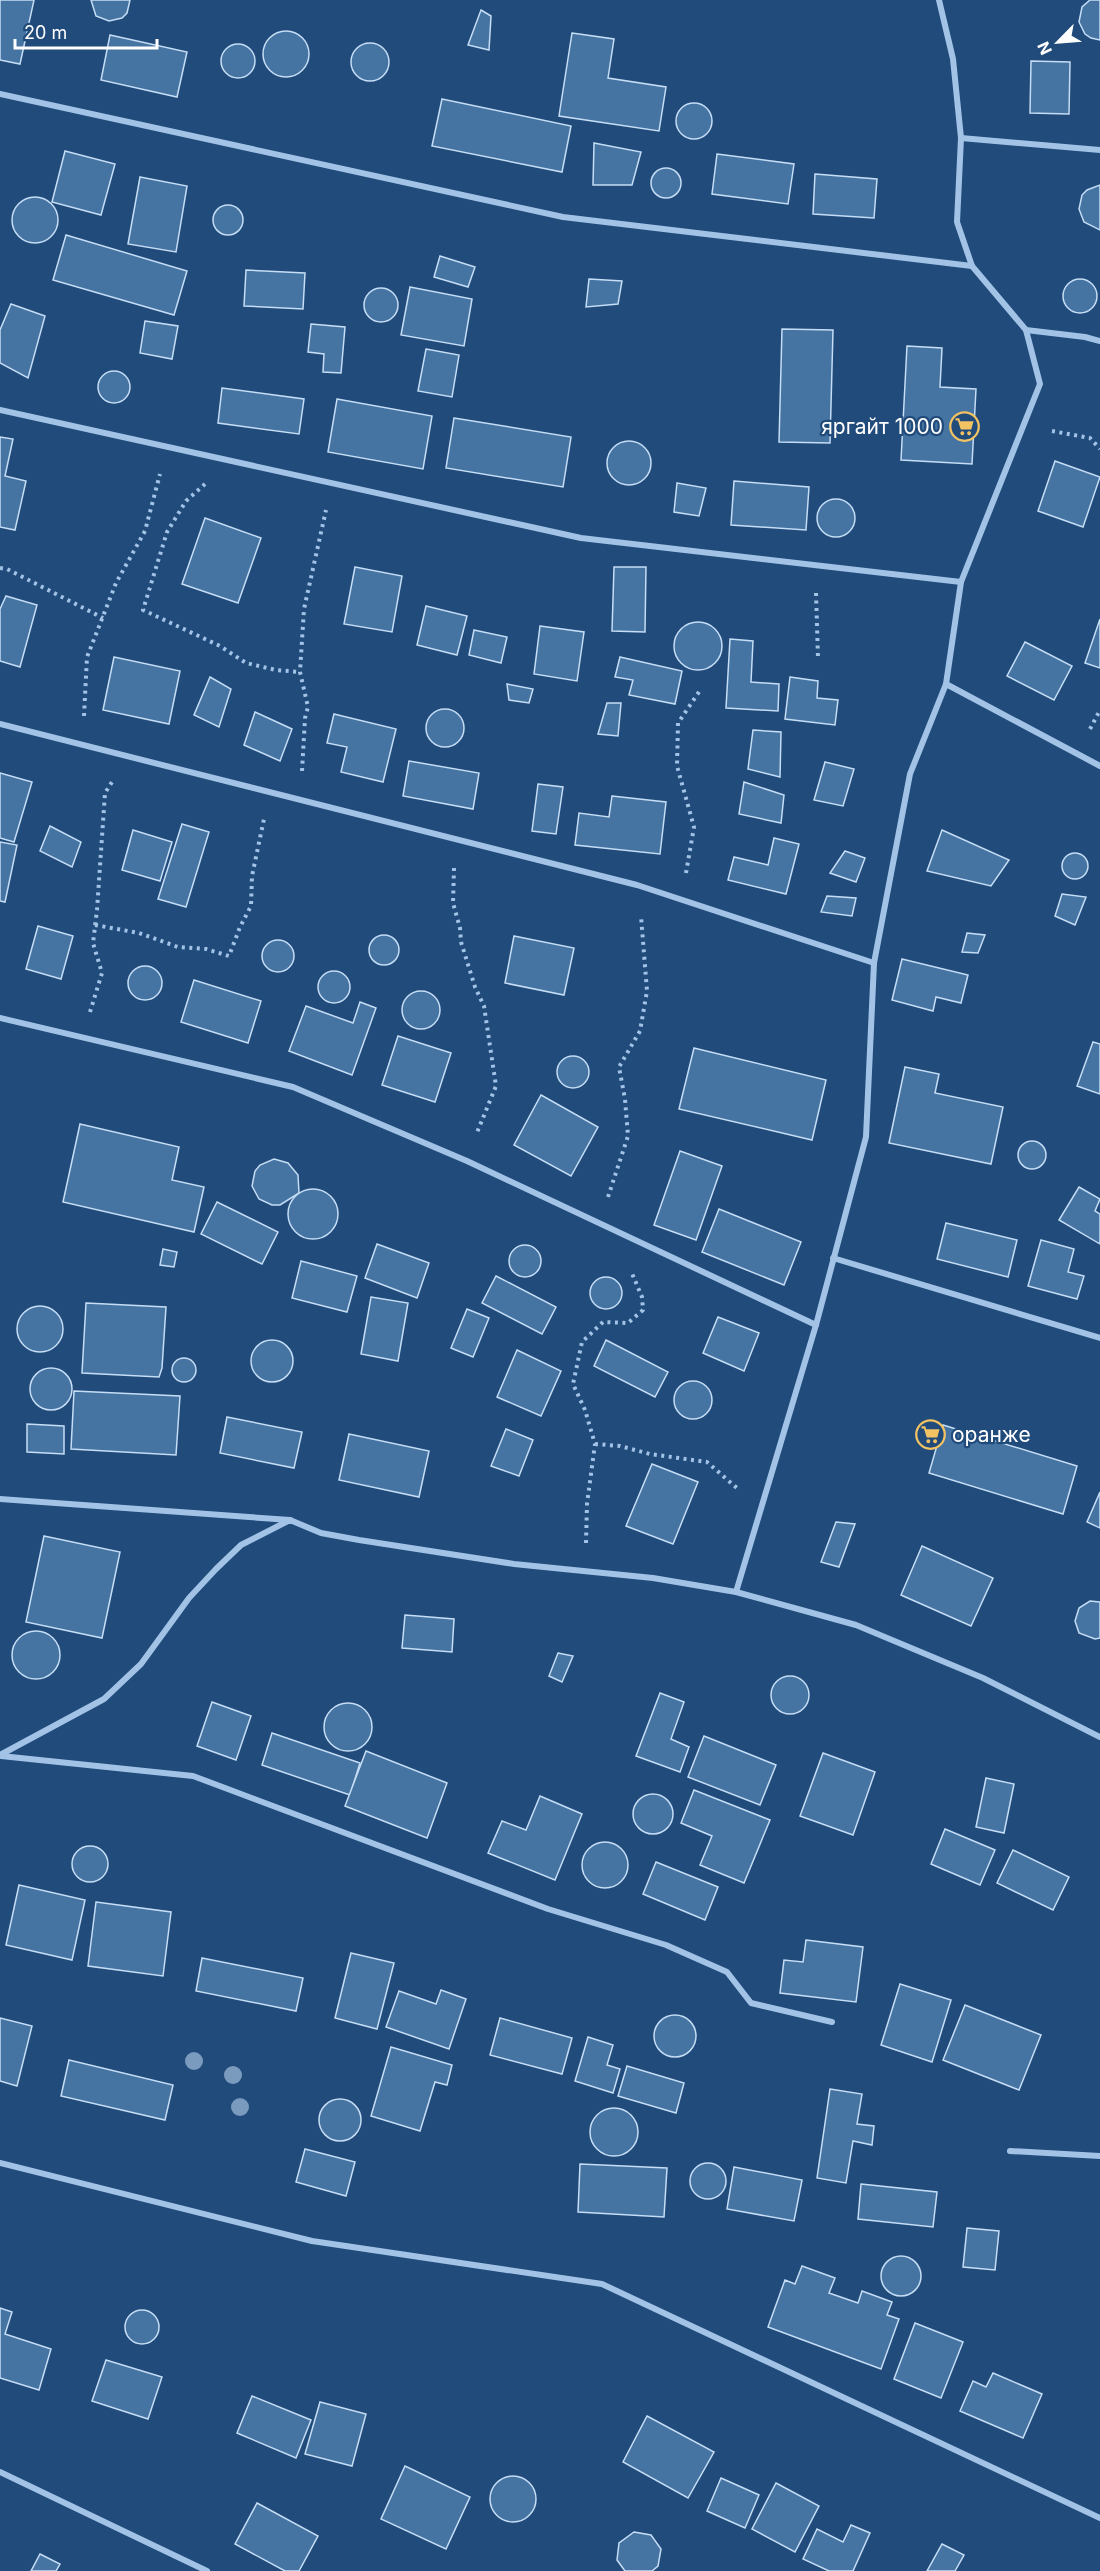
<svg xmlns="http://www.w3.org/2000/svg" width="1100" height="2571" viewBox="0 0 1100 2571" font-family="Inter,sans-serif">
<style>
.building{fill:#4573a2;stroke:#c5ddf5;stroke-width:1.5}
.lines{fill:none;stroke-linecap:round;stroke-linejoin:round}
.path{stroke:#a2c3e6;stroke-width:4;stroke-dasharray:3 4.5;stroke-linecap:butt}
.street{stroke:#a2c3e6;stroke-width:6}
.tree{fill:#7b9bbe}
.labels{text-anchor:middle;stroke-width:4.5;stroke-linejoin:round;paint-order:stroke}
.poi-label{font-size:21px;fill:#fff;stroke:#204b7b;text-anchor:end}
</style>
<rect width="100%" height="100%" fill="#204b7b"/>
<g class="building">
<path d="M 0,0 L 34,0 L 20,64 L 0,60 Z"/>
<path d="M 91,0 L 130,0 L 127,13 L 122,18 L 109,21 L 96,16 Z"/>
<path d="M 1090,0 L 1100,0 L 1100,40 L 1091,38 L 1085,34 L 1079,22 L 1082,7 Z"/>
<path d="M 481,10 L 491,16 L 489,50 L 468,45 Z"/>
<circle cx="286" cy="54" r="23"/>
<path d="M 572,33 L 614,39 L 608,78 L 666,87 L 659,131 L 559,116 Z"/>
<path d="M 110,35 L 187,52 L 177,97 L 101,80 Z"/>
<circle cx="370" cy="62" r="19"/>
<circle cx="238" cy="61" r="17"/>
<path d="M 1031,61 L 1070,62 L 1069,114 L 1030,113 Z"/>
<path d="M 442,99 L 571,126 L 562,172 L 432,146 Z"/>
<circle cx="694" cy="121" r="18"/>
<path d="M 594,143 L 641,152 L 632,185 L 593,185 Z"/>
<path d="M 65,151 L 115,164 L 101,215 L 52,202 Z"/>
<path d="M 717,154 L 794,164 L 788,204 L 712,194 Z"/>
<circle cx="666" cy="183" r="15"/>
<path d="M 815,174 L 877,179 L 874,218 L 813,214 Z"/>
<path d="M 140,177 L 187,186 L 176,252 L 128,244 Z"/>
<path d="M 1100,185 L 1100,230 L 1084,222 L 1079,209 L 1082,195 L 1087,190 Z"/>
<circle cx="35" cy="220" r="23"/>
<circle cx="228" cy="220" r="15"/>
<path d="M 66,235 L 187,271 L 174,315 L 53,280 Z"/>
<path d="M 440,256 L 475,267 L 468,287 L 434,277 Z"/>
<path d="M 246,270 L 305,273 L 303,309 L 244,306 Z"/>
<path d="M 589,279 L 622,281 L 618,304 L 586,307 Z"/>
<circle cx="1080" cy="296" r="17"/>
<path d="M 410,287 L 472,299 L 464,346 L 401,335 Z"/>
<circle cx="381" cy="305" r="17"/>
<path d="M 11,304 L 45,316 L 28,378 L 0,363 L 0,330 Z"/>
<path d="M 145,321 L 178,326 L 172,359 L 140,353 Z"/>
<path d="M 311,324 L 345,327 L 341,373 L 323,372 L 324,354 L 308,352 Z"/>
<path d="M 782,329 L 833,330 L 830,443 L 779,442 Z"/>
<path d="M 907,346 L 942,348 L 940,387 L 976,389 L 972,464 L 901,460 Z"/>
<path d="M 426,349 L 459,355 L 452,397 L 418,391 Z"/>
<circle cx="114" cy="387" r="16"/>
<path d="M 222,388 L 304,399 L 299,434 L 218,423 Z"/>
<path d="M 337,399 L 432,416 L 423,469 L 328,452 Z"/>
<path d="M 454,418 L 571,437 L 563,487 L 446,468 Z"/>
<path d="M 0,437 L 13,439 L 5,476 L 26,481 L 15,530 L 0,527 Z"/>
<circle cx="629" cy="463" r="22"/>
<path d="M 1055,461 L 1100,477 L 1083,527 L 1038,511 Z"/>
<path d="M 734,481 L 809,487 L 806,530 L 731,525 Z"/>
<path d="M 677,483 L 706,488 L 699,516 L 674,512 Z"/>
<circle cx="836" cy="518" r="19"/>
<path d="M 205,518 L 261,538 L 238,603 L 182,584 Z"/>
<path d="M 355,567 L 402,576 L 392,632 L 344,624 Z"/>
<path d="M 614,567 L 646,567 L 645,632 L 612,631 Z"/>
<path d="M 6,596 L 37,605 L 20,667 L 0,661 L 0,609 Z"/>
<path d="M 426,606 L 467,616 L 457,655 L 417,645 Z"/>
<path d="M 1100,619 L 1100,668 L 1085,663 Z"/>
<circle cx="698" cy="646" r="24"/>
<path d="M 540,626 L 584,632 L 577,681 L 534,674 Z"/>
<path d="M 474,630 L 507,637 L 501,663 L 469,655 Z"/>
<path d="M 730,639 L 753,641 L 751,682 L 779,684 L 778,711 L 726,708 Z"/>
<path d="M 1025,642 L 1072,666 L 1054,700 L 1007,676 Z"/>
<path d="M 114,657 L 180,671 L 169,724 L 103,710 Z"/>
<path d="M 620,657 L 682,671 L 675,704 L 629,695 L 633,680 L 615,677 Z"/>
<path d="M 210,677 L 231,689 L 219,727 L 194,715 Z"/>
<path d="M 790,677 L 818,681 L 817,698 L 838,700 L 835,725 L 785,719 Z"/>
<path d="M 507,684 L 533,689 L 529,703 L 509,700 Z"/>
<path d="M 607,703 L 621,703 L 618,736 L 598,734 Z"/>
<circle cx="445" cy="728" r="19"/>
<path d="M 255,712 L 292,729 L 280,761 L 244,745 Z"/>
<path d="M 334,714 L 396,729 L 383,782 L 341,772 L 347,747 L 327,743 Z"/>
<path d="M 753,730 L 781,732 L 780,777 L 748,769 Z"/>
<path d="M 409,761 L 479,773 L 473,809 L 403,796 Z"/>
<path d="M 825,762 L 854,769 L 843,806 L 814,800 Z"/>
<path d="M 0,773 L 32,782 L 14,842 L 0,838 Z"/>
<path d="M 744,782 L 784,795 L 781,823 L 739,814 Z"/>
<path d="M 538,784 L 563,787 L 556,834 L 532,831 Z"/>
<path d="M 612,796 L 666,802 L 660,854 L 575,845 L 579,813 L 609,817 Z"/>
<path d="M 182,824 L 209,832 L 186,907 L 158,899 Z"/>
<path d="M 50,826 L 81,842 L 72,867 L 40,851 Z"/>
<path d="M 133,830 L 172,842 L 160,881 L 122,870 Z"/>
<path d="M 942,830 L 1009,860 L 991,886 L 927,871 Z"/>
<path d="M 774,838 L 799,844 L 786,894 L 728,880 L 734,857 L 768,865 Z"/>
<path d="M 0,842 L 17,845 L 5,902 L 0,901 Z"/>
<path d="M 845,851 L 865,858 L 856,882 L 830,873 Z"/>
<circle cx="1075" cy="866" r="13"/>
<path d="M 1062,894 L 1086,897 L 1075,925 L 1055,916 Z"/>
<path d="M 827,896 L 856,898 L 852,916 L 821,912 Z"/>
<path d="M 38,926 L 73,936 L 61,979 L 26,969 Z"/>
<path d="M 967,933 L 985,935 L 978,953 L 962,952 Z"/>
<circle cx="384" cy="950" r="15"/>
<path d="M 514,936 L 574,948 L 564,995 L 505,983 Z"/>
<circle cx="278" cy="956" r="16"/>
<path d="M 902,959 L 968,975 L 961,1003 L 936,997 L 933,1011 L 892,1000 Z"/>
<circle cx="145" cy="983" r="17"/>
<circle cx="334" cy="987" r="16"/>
<path d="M 194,980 L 261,1001 L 248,1043 L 181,1022 Z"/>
<circle cx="421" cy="1010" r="19"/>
<path d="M 360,1002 L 376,1008 L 352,1075 L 289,1051 L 306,1006 L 353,1023 Z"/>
<path d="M 398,1036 L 451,1053 L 435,1102 L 382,1085 Z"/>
<path d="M 1093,1042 L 1100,1044 L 1100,1094 L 1077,1086 Z"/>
<path d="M 694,1048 L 826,1080 L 812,1140 L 679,1109 Z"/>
<circle cx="573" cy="1072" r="16"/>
<path d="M 905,1067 L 939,1074 L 935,1093 L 1003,1107 L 991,1164 L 889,1143 Z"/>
<path d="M 541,1095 L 598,1127 L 571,1176 L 514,1145 Z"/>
<path d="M 80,1124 L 179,1147 L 172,1180 L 204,1187 L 194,1232 L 63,1202 Z"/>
<circle cx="1032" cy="1155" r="14"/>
<path d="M 680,1151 L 722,1166 L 696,1240 L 654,1225 Z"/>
<path d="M 274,1159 L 288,1163 L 298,1175 L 299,1193 L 280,1205 L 272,1205 L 259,1199 L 252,1186 L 255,1171 L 260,1165 Z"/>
<path d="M 1079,1187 L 1100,1199 L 1095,1211 L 1100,1214 L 1100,1244 L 1059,1220 Z"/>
<circle cx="313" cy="1214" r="25"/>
<path d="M 217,1202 L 278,1232 L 262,1264 L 201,1234 Z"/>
<path d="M 719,1209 L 801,1242 L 784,1285 L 702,1252 Z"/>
<path d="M 946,1223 L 1017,1240 L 1008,1277 L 937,1259 Z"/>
<path d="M 1041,1240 L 1074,1249 L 1068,1272 L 1084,1276 L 1077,1299 L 1028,1286 Z"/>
<path d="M 377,1244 L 429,1263 L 417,1298 L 365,1278 Z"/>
<circle cx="525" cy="1261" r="16"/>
<path d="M 163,1249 L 177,1252 L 174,1267 L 160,1265 Z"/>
<path d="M 301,1261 L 357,1276 L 347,1312 L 292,1298 Z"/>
<path d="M 496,1276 L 556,1307 L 542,1334 L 482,1303 Z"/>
<circle cx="606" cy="1293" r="16"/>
<path d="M 371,1297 L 408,1303 L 398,1361 L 361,1354 Z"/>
<path d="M 86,1303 L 166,1307 L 162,1368 L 159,1377 L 82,1373 Z"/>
<circle cx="40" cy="1329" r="23"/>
<path d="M 467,1309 L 489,1318 L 473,1357 L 451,1348 Z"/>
<path d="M 718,1317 L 759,1333 L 744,1371 L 703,1353 Z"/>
<circle cx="272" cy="1361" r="21"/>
<path d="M 606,1340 L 668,1372 L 655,1397 L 594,1366 Z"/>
<path d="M 517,1350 L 561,1371 L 541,1416 L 497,1397 Z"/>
<circle cx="184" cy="1370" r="12"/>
<circle cx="51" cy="1389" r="21"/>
<circle cx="693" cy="1400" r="19"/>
<path d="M 74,1391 L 180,1396 L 176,1455 L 71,1449 Z"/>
<path d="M 227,1417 L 302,1432 L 294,1468 L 220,1453 Z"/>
<path d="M 27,1424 L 64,1426 L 64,1454 L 27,1452 Z"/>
<path d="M 943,1425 L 1077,1466 L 1063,1514 L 929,1473 Z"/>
<path d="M 506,1429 L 533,1440 L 519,1476 L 491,1466 Z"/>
<path d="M 349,1434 L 429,1451 L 419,1497 L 339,1480 Z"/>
<path d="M 652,1464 L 698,1482 L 673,1544 L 626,1526 Z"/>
<path d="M 1100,1492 L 1100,1528 L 1087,1522 Z"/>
<path d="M 836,1522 L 855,1524 L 839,1567 L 821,1562 Z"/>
<path d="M 44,1536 L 120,1552 L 102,1638 L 26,1622 Z"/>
<path d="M 922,1546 L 993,1578 L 971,1626 L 901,1595 Z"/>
<path d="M 1090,1601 L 1100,1602 L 1100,1638 L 1095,1639 L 1079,1633 L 1075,1621 L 1079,1608 Z"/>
<path d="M 405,1615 L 454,1619 L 452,1652 L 402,1648 Z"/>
<circle cx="36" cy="1655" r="24"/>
<path d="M 558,1653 L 573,1656 L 562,1682 L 549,1676 Z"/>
<circle cx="790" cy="1695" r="19"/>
<path d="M 660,1693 L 684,1702 L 671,1739 L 689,1747 L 680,1772 L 636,1756 Z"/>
<path d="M 212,1702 L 251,1716 L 236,1760 L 197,1746 Z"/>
<circle cx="348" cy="1727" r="24"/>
<path d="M 272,1733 L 360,1763 L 350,1795 L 262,1765 Z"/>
<path d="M 704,1736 L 776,1765 L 760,1805 L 688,1777 Z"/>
<path d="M 366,1751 L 447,1783 L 427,1838 L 345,1806 Z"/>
<path d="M 823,1753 L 875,1772 L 853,1835 L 800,1816 Z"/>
<path d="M 986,1778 L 1014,1784 L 1004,1833 L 976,1827 Z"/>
<path d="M 694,1790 L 770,1820 L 744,1883 L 700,1865 L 712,1836 L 681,1823 Z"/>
<circle cx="653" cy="1814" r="20"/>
<path d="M 540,1796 L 582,1814 L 555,1880 L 488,1853 L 502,1821 L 526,1830 Z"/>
<path d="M 945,1829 L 995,1850 L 980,1885 L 931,1864 Z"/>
<circle cx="605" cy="1865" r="23"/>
<circle cx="90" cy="1864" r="18"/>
<path d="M 1013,1850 L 1069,1877 L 1053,1910 L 997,1883 Z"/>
<path d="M 656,1862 L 718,1887 L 705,1920 L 643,1894 Z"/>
<path d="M 19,1885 L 85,1900 L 72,1960 L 6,1945 Z"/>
<path d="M 96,1902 L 171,1912 L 163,1976 L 88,1966 Z"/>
<path d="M 806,1940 L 863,1947 L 856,2002 L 780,1993 L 784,1960 L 803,1962 Z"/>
<path d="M 351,1953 L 394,1963 L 377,2029 L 335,2018 Z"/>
<path d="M 202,1958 L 303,1978 L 296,2011 L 196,1991 Z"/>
<path d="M 900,1984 L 951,2000 L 932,2062 L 881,2045 Z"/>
<path d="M 441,1990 L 466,1999 L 449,2049 L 386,2027 L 399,1991 L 436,2004 Z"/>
<path d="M 965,2005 L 1041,2035 L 1019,2090 L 943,2060 Z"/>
<circle cx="675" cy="2036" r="21"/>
<path d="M 0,2018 L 32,2026 L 17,2086 L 0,2081 Z"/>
<path d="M 500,2018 L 572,2038 L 562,2074 L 490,2055 Z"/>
<path d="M 588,2037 L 613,2045 L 607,2065 L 620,2069 L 613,2093 L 575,2081 Z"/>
<path d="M 391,2047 L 452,2065 L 447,2085 L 435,2082 L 420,2131 L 371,2116 Z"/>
<path d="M 69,2060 L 173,2085 L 165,2120 L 61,2096 Z"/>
<path d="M 627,2066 L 684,2083 L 676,2113 L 618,2096 Z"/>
<path d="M 830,2089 L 862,2094 L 857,2124 L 874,2126 L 872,2145 L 853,2141 L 846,2183 L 817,2178 Z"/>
<circle cx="340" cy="2120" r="21"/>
<circle cx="614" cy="2132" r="24"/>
<path d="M 305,2149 L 355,2162 L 346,2196 L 296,2182 Z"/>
<circle cx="708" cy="2181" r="18"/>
<path d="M 580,2164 L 667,2168 L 664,2217 L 578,2212 Z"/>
<path d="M 734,2167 L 802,2180 L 794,2221 L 727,2209 Z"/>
<path d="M 861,2184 L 937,2192 L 933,2227 L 858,2219 Z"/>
<path d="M 967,2228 L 999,2231 L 995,2270 L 963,2267 Z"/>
<circle cx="901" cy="2276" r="20"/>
<path d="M 802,2266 L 835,2278 L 829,2293 L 858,2303 L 862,2291 L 892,2302 L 887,2315 L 899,2319 L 881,2369 L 768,2327 L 785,2280 L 795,2284 Z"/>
<path d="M 0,2308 L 12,2312 L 5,2334 L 51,2349 L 39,2390 L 0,2378 Z"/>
<circle cx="142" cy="2327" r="17"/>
<path d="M 915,2323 L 963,2342 L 941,2398 L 894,2379 Z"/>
<path d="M 106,2360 L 162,2377 L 148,2419 L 92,2401 Z"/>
<path d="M 993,2373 L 1042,2394 L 1023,2438 L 960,2411 L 973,2381 L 986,2387 Z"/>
<path d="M 252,2396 L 311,2420 L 296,2458 L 237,2433 Z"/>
<path d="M 320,2402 L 366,2414 L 352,2466 L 305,2454 Z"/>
<path d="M 647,2416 L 714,2452 L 688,2498 L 623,2462 Z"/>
<path d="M 405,2466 L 470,2497 L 446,2549 L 381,2519 Z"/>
<circle cx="513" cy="2499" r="23"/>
<path d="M 721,2478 L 759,2495 L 745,2528 L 707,2511 Z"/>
<path d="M 776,2483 L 819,2506 L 795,2552 L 752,2529 Z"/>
<path d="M 257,2503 L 318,2536 L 299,2571 L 285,2571 L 235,2544 Z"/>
<path d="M 851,2525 L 870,2533 L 853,2571 L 829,2571 L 803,2559 L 817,2529 L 843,2542 Z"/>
<path d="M 634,2532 L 651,2535 L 661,2549 L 658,2566 L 652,2571 L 625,2571 L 617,2560 L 619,2543 Z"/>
<path d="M 942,2544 L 964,2555 L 955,2571 L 927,2571 Z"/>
<path d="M 40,2554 L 60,2564 L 56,2571 L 31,2571 Z"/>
</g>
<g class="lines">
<g class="path">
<path d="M 1052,431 L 1090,438 L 1100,449"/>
<path d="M 205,484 L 186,501 L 167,532 L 143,610 L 220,646 L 246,663 L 276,670 L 300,672"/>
<path d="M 0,568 L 7,569 L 103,618"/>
<path d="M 816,593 L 818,658"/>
<path d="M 84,716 L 87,657 L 116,583 L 145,531 L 160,474"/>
<path d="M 1090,729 L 1100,710"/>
<path d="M 302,771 L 305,718 L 308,707 L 300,672 L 304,609 L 326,510"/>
<path d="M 454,868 L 453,903 L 460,928 L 461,942 L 475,987 L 484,1006 L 496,1086 L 476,1135"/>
<path d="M 686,873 L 694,827 L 677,766 L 678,723 L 701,689"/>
<path d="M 95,925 L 139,933 L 178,947 L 206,949 L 229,956 L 240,927 L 251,906 L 252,876 L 264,819"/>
<path d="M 90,1012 L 102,973 L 93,943 L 97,910 L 105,793 L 112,782"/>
<path d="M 608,1197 L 628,1136 L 625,1099 L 619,1067 L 640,1031 L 647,991 L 641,916"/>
<path d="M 595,1444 L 620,1446 L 650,1454 L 707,1462 L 738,1489"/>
<path d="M 586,1543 L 587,1504 L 595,1444 L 585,1410 L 573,1384 L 582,1342 L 603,1322 L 628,1323 L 643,1310 L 642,1297 L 631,1271"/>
</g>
<g class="street">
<path d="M 0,94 L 563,217 L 972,266"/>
<path d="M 961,138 L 1100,150"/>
<path d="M 1026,330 L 1085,337 L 1100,341"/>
<path d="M 0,410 L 581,538 L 961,582"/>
<path d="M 946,684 L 1100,766"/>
<path d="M 0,724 L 637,885 L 874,963"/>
<path d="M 0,1018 L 293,1087 L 467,1161 L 816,1325"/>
<path d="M 833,1258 L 1100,1338"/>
<path d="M 0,1499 L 290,1520"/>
<path d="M 736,1592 L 816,1325 L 866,1137 L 874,963 L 910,774 L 946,684 L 961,582 L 1040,384 L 1026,330 L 972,266 L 957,222 L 961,138 L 953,59 L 939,0"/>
<path d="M 0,1755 L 104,1699 L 141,1664 L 189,1598 L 216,1569 L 241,1545 L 290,1520 L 321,1533 L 359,1540 L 514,1564 L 653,1578 L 736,1592 L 856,1625 L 983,1678 L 1100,1737"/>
<path d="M 1,1756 L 193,1776 L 548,1909 L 666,1945 L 727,1972 L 751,2003 L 832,2022"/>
<path d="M 1010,2151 L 1100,2156"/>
<path d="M 0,2163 L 312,2241 L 602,2284 L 1100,2518"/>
<path d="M 0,2472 L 207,2571"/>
</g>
</g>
<g class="tree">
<circle cx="194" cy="2061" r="9"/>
<circle cx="233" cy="2075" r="9"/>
<circle cx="240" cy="2107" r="9"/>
</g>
<defs>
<symbol id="supermarket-ring" viewBox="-11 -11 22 22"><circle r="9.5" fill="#204b7b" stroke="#f3c363" stroke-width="1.5"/><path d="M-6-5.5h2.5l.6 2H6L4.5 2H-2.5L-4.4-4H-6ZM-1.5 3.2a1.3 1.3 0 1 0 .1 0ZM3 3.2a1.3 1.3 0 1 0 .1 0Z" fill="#f3c363"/></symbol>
</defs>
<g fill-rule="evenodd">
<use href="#supermarket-ring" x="948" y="410" width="33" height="33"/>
<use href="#supermarket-ring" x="914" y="1418" width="33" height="33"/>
</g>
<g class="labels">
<g class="poi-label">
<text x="943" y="434">яргайт 1000</text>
<text x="952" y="1442" text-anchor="start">оранже</text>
</g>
</g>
<g transform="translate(1058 42) rotate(245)" stroke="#204b7b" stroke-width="4.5" paint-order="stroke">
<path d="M0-4.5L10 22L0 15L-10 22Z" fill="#ffffff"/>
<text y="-9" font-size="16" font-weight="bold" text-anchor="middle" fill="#ffffff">N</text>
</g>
<path d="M15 39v9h142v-9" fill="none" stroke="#ffffff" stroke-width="3"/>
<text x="24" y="39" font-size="18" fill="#ffffff" stroke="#204b7b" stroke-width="4.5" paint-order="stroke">20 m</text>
</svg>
